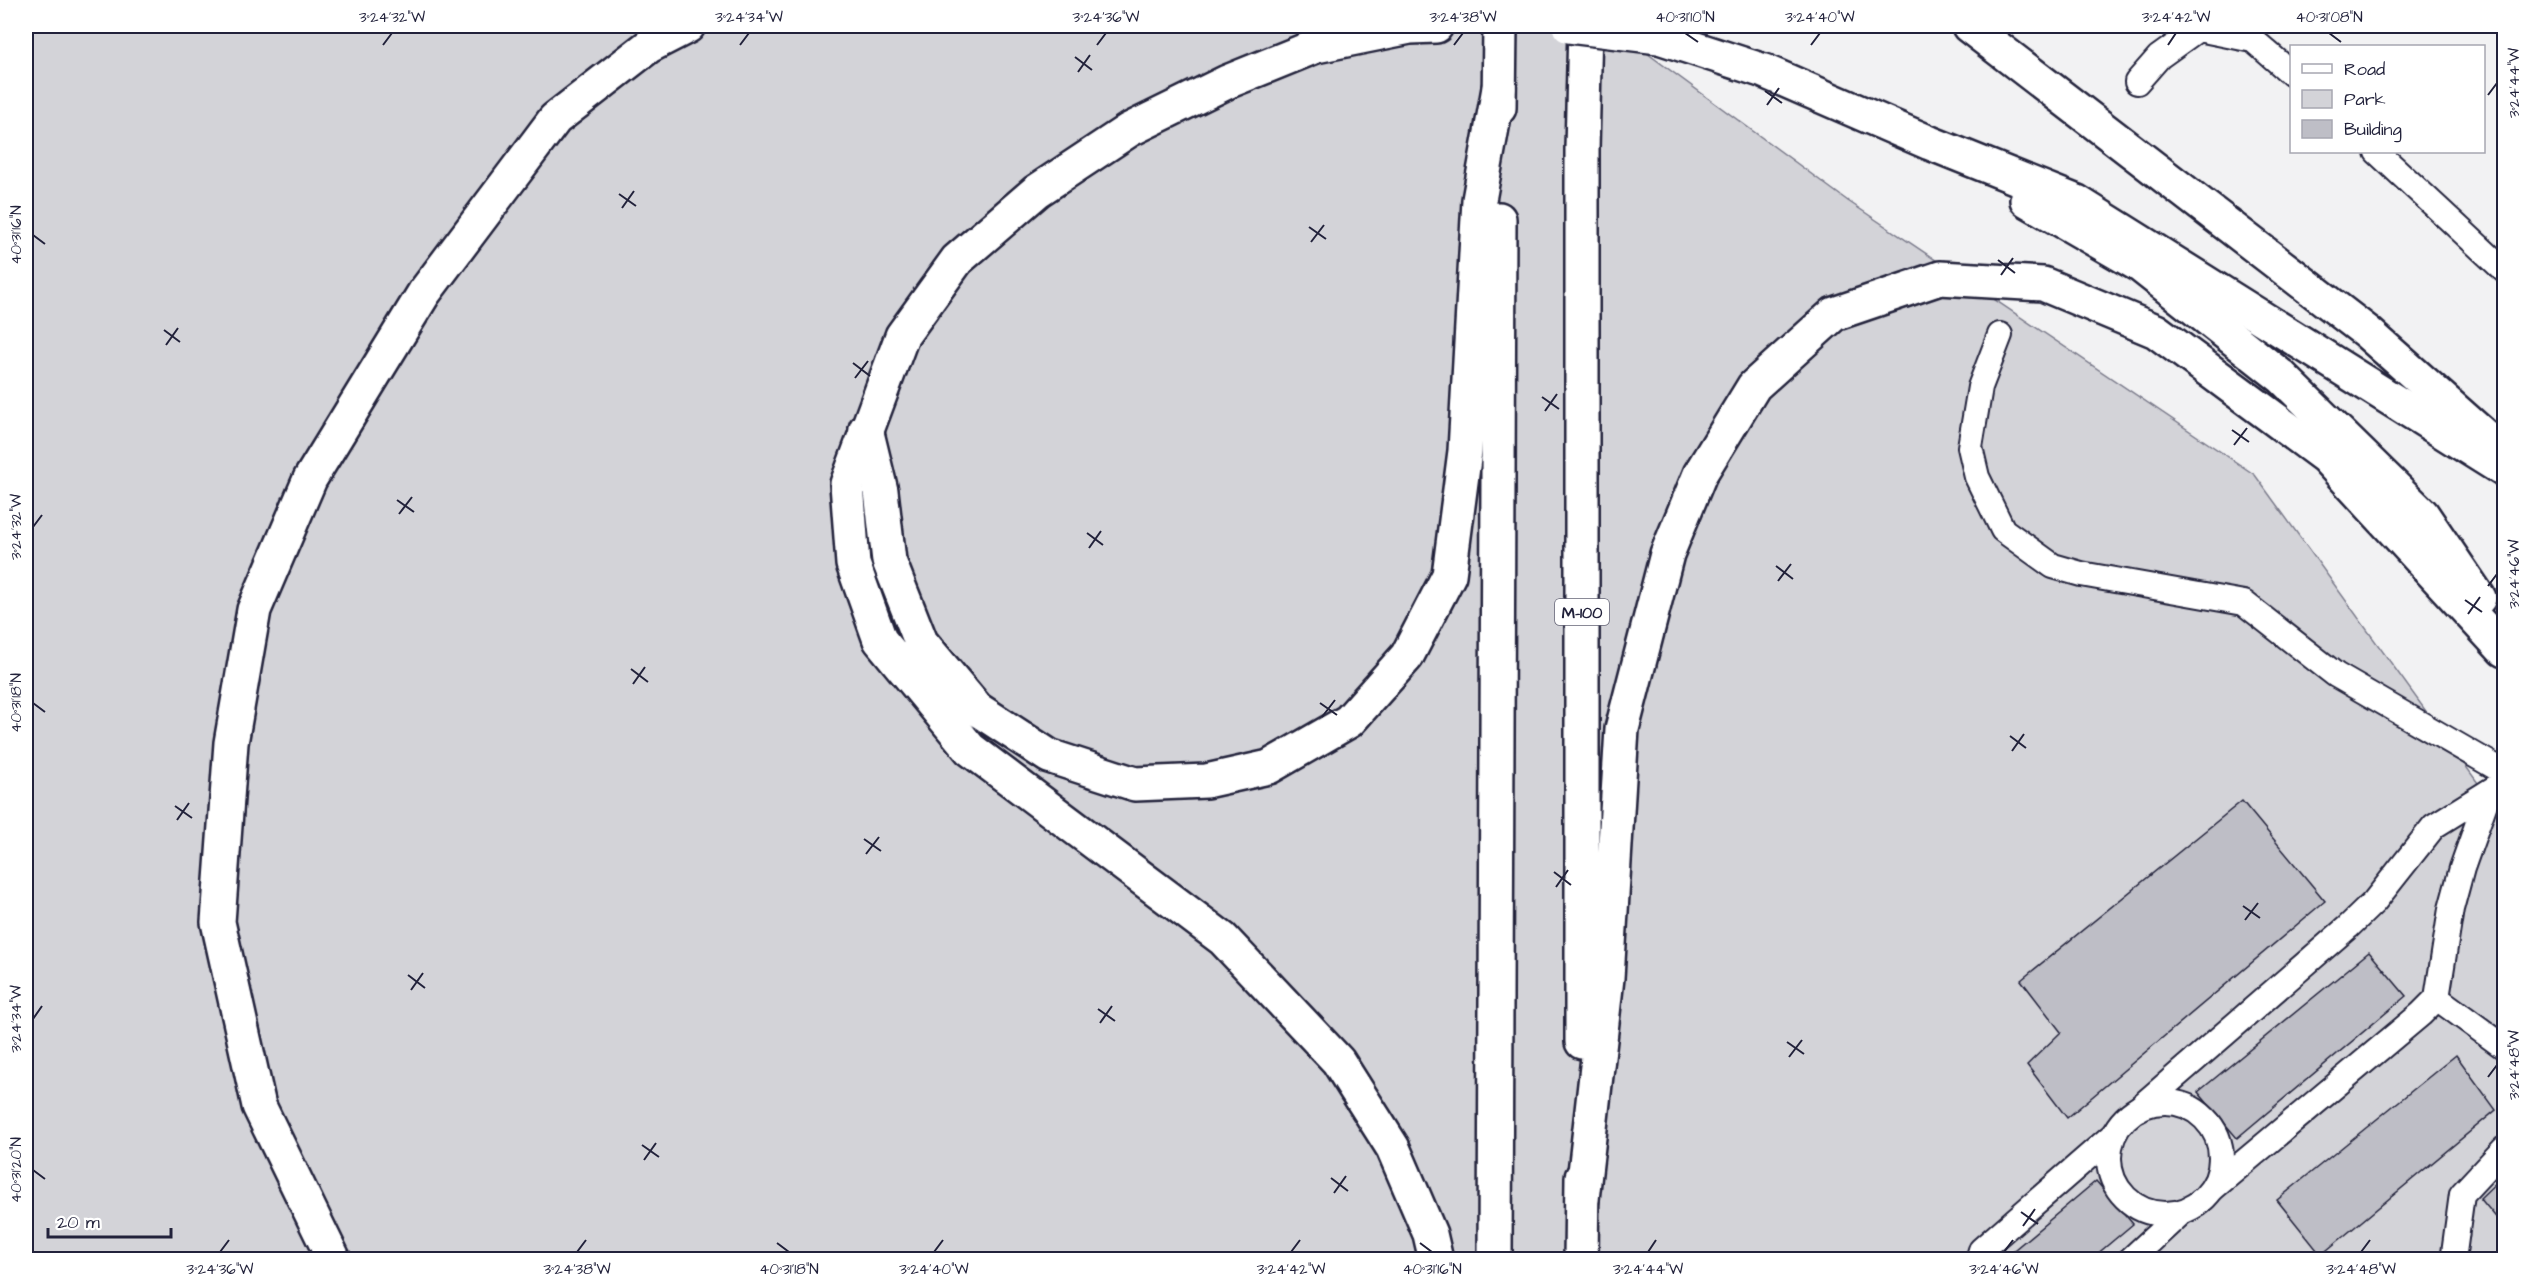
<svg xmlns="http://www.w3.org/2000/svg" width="2530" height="1285" viewBox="0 0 2530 1285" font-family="'Architects Daughter',sans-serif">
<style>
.green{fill:#d3d3d8;stroke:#7a7a8a;stroke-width:1.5}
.building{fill:#bebec6;stroke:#22223b;stroke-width:1.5}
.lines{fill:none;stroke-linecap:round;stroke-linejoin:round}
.lane-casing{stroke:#22223b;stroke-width:28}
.street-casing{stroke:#22223b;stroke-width:38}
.highway-casing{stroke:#22223b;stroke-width:38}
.lane{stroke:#fff;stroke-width:24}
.street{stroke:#fff;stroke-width:33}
.highway{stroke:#fff;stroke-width:33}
.highway-bridge-casing{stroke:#22223b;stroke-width:38;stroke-linecap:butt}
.highway-bridge{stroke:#fff;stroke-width:33}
.ticks{fill:none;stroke:#22223b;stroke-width:2}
.labels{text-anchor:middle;stroke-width:4.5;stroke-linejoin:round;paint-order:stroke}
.shield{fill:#fff;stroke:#646476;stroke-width:1.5}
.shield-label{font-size:16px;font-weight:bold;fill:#22223b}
.neatline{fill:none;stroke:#22223b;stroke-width:2}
.ticks-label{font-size:15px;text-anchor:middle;fill:#22223b}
</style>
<rect width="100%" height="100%" fill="#f2f2f3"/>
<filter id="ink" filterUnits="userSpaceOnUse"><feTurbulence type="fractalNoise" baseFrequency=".0167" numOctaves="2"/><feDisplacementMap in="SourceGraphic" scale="12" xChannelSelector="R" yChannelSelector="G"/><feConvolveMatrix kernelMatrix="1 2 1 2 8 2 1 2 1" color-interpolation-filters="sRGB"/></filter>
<g filter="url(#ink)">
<path class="green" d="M 26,26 L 1610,26 L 1848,201 L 2255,475 L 2504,819 L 2504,1259 L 26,1259 Z"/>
<g class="building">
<path d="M 2242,801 L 2325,901 L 2067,1118 L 2027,1065 L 2061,1032 L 2021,980 Z"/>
<path d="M 2369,952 L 2406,996 L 2237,1138 L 2198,1092 Z"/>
<path d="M 2456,1055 L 2496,1110 L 2321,1255 L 2277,1200 Z"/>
<path d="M 2504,1175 L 2504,1227 L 2480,1198 Z"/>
<path d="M 2096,1181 L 2133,1224 L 2090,1260 L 2002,1260 Z"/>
</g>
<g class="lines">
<defs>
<g id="lane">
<path d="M 2137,82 L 2159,57 L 2198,29 L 2253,40 L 2292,74"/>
<path d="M 2377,152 L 2504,270"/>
<path d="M 2000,335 L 1980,387 L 1970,447 L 1977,477 L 2003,530 L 2053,566 L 2081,574 L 2244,603 L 2336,675 L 2504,772"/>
<path d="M 2437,998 L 2504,1047"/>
<circle cx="2165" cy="1158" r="56"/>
<path d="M 2138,1109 L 2348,927 L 2374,902 L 2434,826 L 2495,788"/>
<path d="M 2212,1189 L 2421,1014 L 2437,998 L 2451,909 L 2462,868 L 2489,792"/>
<path d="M 1978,1260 L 1981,1250 L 2113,1135"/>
<path d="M 2130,1260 L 2182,1212"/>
<path d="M 2453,1260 L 2462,1194 L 2504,1149"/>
</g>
<path id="street" d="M 334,1260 L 259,1106 L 218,922 L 231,743 L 254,610 L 310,479 L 424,293 L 555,119 L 649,46 L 688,26"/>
<g id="highway">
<path d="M 1436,26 L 1410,27 L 1316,46 L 1227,82 L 1129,130 L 1037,191 L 957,260 L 902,336 L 847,484 L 853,564 L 880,640 L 970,749 L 1223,939 L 1338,1061 L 1393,1148 L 1430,1234 L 1436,1260"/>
<path d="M 1969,26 L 2367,332 L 2492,443"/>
<path d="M 1659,37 L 1764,71 L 1930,143 L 2077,202 L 2504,470"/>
<path d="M 1499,108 L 1500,26"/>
<path d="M 2027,200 L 2141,266 L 2282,377 L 2422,514 L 2479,598"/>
<path d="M 866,429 L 881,491 L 889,561 L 921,642 L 977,709 L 1049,756 L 1135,784 L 1206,781 L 1269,767 L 1349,721 L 1407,656 L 1449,575 L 1465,451 L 1479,200 L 1499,88"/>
<path d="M 1582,1042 L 1582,149 L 1585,26"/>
<path d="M 1582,1199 L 1607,978 L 1622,729 L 1667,554 L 1700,474 L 1754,386 L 1834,314 L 1940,278 L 2043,284 L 2156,331 L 2326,457 L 2504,650"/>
<path d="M 1495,1260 L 1499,219"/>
<path d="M 1581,1260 L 1582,1177"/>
</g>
</defs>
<use href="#lane" class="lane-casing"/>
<use href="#street" class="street-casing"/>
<use href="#highway" class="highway-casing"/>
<use href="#lane" class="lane"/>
<use href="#street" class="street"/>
<use href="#highway" class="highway"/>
<defs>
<path id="highway-bridge" d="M 1569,26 L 1659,37"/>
</defs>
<use href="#highway-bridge" class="highway-bridge-casing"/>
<use href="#highway-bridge" class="highway-bridge"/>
</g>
</g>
<path class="ticks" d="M 1685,33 L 1698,42M 2329,33 L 2341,42M 383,45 L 392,33M 740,45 L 749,33M 1097,45 L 1106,33M 1454,45 L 1463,33M 1811,45 L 1820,33M 2168,45 L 2176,33M 1075,57 L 1092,70M 1078,72 L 1090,55M 1765,91 L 1782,103M 2488,95 L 2497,83M 1767,105 L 1779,88M 619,194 L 636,206M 622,208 L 634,191M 1309,227 L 1326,239M 33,235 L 45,244M 1311,242 L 1324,225M 1998,260 L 2015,273M 2001,275 L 2013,258M 164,330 L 180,342M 166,345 L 178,328M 853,363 L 870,376M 855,378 L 868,361M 1542,397 L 1559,409M 1545,411 L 1557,394M 2232,430 L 2249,442M 2234,445 L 2247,428M 397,500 L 414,512M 399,514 L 412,497M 33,527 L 42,515M 1087,533 L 1103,545M 1089,548 L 1101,531M 1776,566 L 1793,579M 1778,581 L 1791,564M 2488,586 L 2497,574M 2465,600 L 2482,612M 2468,614 L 2480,597M 631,669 L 648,682M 633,684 L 645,667M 33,703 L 45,712M 1320,703 L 1337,715M 1322,717 L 1335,700M 2010,736 L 2026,748M 2012,751 L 2024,734M 175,806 L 192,818M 177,820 L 189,803M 864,839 L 881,851M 866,854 L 879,837M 1554,872 L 1571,885M 1556,887 L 1568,870M 2243,906 L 2260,918M 2245,920 L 2258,903M 408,975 L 425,988M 411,990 L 423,973M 1098,1009 L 1115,1021M 33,1019 L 42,1006M 1100,1023 L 1112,1006M 1787,1042 L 1804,1054M 1789,1057 L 1802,1040M 2488,1077 L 2497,1065M 642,1145 L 659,1157M 644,1160 L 656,1143M 33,1170 L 45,1179M 1331,1178 L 1348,1191M 1334,1193 L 1346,1176M 2021,1212 L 2038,1224M 2023,1226 L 2035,1209M 777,1243 L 789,1252M 1420,1243 L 1432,1252M 220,1252 L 229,1240M 577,1252 L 586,1240M 934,1252 L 943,1240M 1291,1252 L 1300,1240M 1648,1252 L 1656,1240M 2004,1252 L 2013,1240M 2361,1252 L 2370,1240"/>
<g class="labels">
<rect class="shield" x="1555" y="599" width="54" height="26" rx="4.5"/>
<g class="shield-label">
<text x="1582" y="618">M-100</text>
</g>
</g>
<rect width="2530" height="1285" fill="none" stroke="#fff" stroke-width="66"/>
<rect x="2290" y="45" width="195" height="108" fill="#ffffff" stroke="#a7a7b1" stroke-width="1.5"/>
<rect x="2302" y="64" width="30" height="9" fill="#ffffff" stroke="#a7a7b1" stroke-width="1.5"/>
<text x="2344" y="75" font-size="18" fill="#22223b">Road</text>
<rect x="2302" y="90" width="30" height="18" fill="#d3d3d8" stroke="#a7a7b1" stroke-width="1.5"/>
<text x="2344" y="105" font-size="18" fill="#22223b">Park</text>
<rect x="2302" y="120" width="30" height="18" fill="#bebec6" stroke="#a7a7b1" stroke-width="1.5"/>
<text x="2344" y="135" font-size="18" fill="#22223b">Building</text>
<path d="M48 1228v9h123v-9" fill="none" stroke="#22223b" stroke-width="3"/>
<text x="57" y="1228" font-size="18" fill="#22223b" stroke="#ffffff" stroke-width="4.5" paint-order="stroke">20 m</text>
<rect x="33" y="33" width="2464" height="1219" class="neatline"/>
<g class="ticks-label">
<text x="392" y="22">3°24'32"W</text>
<text x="749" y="22">3°24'34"W</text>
<text x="1106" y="22">3°24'36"W</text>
<text x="1463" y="22">3°24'38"W</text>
<text x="1685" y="22">40°31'10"N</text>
<text x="1820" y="22">3°24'40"W</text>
<text x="2176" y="22">3°24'42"W</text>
<text x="2329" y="22">40°31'08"N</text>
<text transform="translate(2514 83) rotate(-90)" y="5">3°24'44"W</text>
<text transform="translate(16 235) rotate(-90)" y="5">40°31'16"N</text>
<text transform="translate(16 527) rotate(-90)" y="5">3°24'32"W</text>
<text transform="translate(2514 574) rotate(-90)" y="5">3°24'46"W</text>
<text transform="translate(16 703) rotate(-90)" y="5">40°31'18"N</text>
<text transform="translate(16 1019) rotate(-90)" y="5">3°24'34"W</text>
<text transform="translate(2514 1065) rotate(-90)" y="5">3°24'48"W</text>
<text transform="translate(16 1170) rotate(-90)" y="5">40°31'20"N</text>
<text x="220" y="1274">3°24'36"W</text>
<text x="577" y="1274">3°24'38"W</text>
<text x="789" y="1274">40°31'18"N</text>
<text x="934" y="1274">3°24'40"W</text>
<text x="1291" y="1274">3°24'42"W</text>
<text x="1432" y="1274">40°31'16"N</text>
<text x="1648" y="1274">3°24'44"W</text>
<text x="2004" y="1274">3°24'46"W</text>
<text x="2361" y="1274">3°24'48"W</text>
</g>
</svg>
